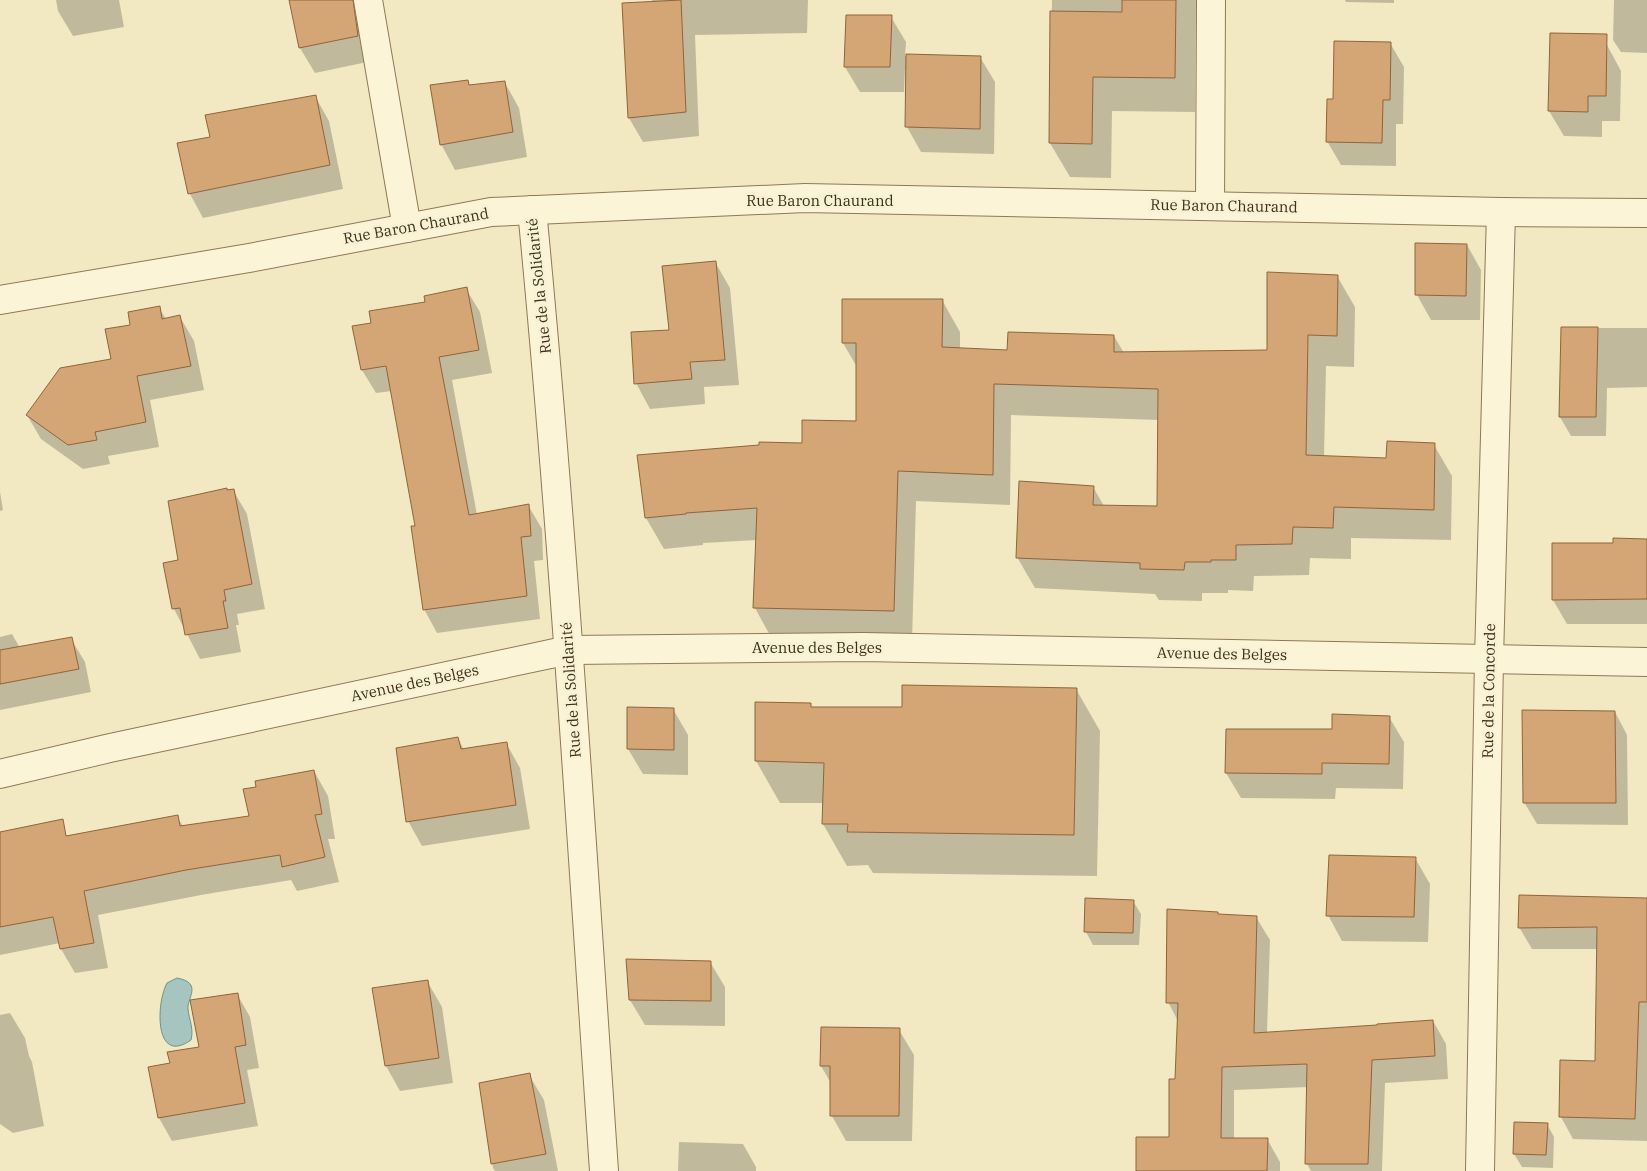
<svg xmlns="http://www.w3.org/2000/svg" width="1647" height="1171" viewBox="0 0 1647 1171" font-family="'IBM Plex Serif',serif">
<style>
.water{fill:#a5c5be;stroke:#6b948d}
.shadow{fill:#0003}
.building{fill:#d4a575;stroke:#90643b}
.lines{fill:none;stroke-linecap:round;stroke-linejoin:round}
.minor-casing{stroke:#8e7957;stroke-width:30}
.minor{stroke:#fcf4d7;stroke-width:28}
.labels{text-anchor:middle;stroke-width:5;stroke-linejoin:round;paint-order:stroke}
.street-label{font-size:15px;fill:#3d2f1d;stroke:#f9f1d3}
</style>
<rect width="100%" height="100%" fill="#f2e8c2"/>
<path class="water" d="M 177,978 C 203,983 187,998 188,1009 C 189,1019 194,1029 191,1040 C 154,1066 156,1003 167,983 Z"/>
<g class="shadow">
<path d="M 56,0 L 119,0 L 124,27 L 73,36 L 58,11 Z"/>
<path d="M 290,0 L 362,0 L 372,61 L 315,73 L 300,48 Z"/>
<path d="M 652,0 L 808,0 L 807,33 L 695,35 L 699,136 L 643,142 L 629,118 Z"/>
<path d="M 1052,0 L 1196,0 L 1195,112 L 1112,111 L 1111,178 L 1070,177 L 1050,143 Z"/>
<path d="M 1345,0 L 1394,0 L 1394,3 L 1346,2 Z"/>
<path d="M 1614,0 L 1647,0 L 1647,53 L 1621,52 L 1613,40 Z"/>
<path d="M 847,16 L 891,17 L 906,42 L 905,56 L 980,57 L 995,82 L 994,154 L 921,152 L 907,127 L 907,70 L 905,70 L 904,92 L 860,92 L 845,67 Z"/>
<path d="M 1390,43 L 1404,67 L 1403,124 L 1396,124 L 1396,166 L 1341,165 L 1327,141 L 1334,101 Z"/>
<path d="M 1607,45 L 1621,71 L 1620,121 L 1602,121 L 1602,137 L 1564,136 L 1549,111 Z"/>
<path d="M 467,82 L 470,86 L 505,83 L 519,108 L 527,157 L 455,170 L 441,144 Z"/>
<path d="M 315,96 L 329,121 L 343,189 L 203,218 L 190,194 L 179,144 L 211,138 Z"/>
<path d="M 1467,245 L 1481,270 L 1480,320 L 1431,320 L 1417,295 Z"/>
<path d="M 715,262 L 730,288 L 739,385 L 704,387 L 705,404 L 650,409 L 636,383 Z"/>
<path d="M 1337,276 L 1355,307 L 1354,367 L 1326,366 L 1324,457 L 1388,459 L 1434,445 L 1452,476 L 1451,540 L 1351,538 L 1351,559 L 1310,558 L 1309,575 L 1254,576 L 1253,591 L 1228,590 L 1228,593 L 1202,593 L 1202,601 L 1159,600 L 1155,594 L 1035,588 L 1017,557 L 1093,487 L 1104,506 L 1158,507 L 1159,420 L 1011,415 L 1010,505 L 916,501 L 912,642 L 772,639 L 755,608 L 757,540 L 703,543 L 703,545 L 664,549 L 646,518 L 639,456 L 803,444 L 857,422 L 857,367 L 843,343 L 942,300 L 960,332 L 960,349 L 1009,352 L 1114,336 L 1124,353 L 1268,351 Z"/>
<path d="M 466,289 L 480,312 L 492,373 L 452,380 L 477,515 L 528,505 L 542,529 L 543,560 L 534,561 L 540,619 L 437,633 L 424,609 L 416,527 L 392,391 L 376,393 L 362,370 L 354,327 L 372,324 Z"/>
<path d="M 159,308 L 166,319 L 180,317 L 194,341 L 204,390 L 150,400 L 159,447 L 108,456 L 110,464 L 83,469 L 41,439 L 27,415 L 112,360 L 132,326 Z"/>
<path d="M 1562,328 L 1647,328 L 1647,387 L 1607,388 L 1606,436 L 1571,436 L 1560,417 Z"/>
<path d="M 233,490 L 247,514 L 265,609 L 237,614 L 239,625 L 236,625 L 241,652 L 200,659 L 174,609 L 179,561 L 228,491 Z"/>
<path d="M 0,492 L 3,510 L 0,511 Z"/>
<path d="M 1647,540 L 1647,624 L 1567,624 L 1553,600 L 1614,544 Z"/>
<path d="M 12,634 L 20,648 L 71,639 L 85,662 L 91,692 L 0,710 L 0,637 Z"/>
<path d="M 1076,689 L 1100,731 L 1097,876 L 873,873 L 868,865 L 847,866 L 823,824 L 824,803 L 780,803 L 756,761 L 810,704 L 812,708 L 903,708 Z"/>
<path d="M 628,708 L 673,709 L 688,735 L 688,775 L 643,774 L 628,749 Z"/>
<path d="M 1615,712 L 1627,735 L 1628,825 L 1537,824 L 1524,802 Z"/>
<path d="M 1389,717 L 1404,742 L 1403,789 L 1336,788 L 1335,799 L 1241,798 L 1226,773 L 1227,730 L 1333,731 Z"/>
<path d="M 458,738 L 464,750 L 506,743 L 520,768 L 530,829 L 422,846 L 408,821 Z"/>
<path d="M 314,771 L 328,796 L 335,839 L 328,839 L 339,882 L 297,891 L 291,880 L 201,895 L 98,915 L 108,968 L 75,973 L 61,949 L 60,943 L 0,955 L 0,879 L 177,817 L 183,826 L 250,817 L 258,788 Z"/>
<path d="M 1415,858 L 1430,884 L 1428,942 L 1342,941 L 1328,915 Z"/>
<path d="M 1086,899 L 1133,901 L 1141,914 L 1139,945 L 1093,945 L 1086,932 Z"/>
<path d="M 1647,900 L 1647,1141 L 1573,1139 L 1561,1117 L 1561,1061 L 1596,1062 L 1598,949 L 1532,949 L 1519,927 Z"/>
<path d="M 1218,915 L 1256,917 L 1270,940 L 1267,1033 L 1433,1021 L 1446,1044 L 1448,1079 L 1385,1083 L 1382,1171 L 1311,1171 L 1307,1164 L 1308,1087 L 1234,1090 L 1234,1139 L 1267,1139 L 1280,1162 L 1280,1171 L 1137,1171 L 1170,1139 L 1176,1080 L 1178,1021 L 1168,1002 Z"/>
<path d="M 710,962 L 725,987 L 725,1026 L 645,1025 L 630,1000 Z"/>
<path d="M 427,981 L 442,1007 L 453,1083 L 400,1091 L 386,1066 Z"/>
<path d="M 237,994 L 250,1017 L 259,1068 L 247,1070 L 258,1126 L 172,1141 L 159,1118 L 172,1064 L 201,1048 Z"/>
<path d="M 10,1013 L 25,1038 L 29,1056 L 32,1062 L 44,1126 L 13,1133 L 0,1124 L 0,1015 Z"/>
<path d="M 899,1030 L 914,1055 L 912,1141 L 846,1141 L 832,1116 L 832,1085 L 821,1066 Z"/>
<path d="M 529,1075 L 544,1100 L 558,1171 L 495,1171 L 493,1168 L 481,1084 Z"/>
<path d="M 1516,1124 L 1547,1124 L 1554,1137 L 1553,1168 L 1522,1167 L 1514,1154 Z"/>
<path d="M 679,1142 L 743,1144 L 756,1167 L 756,1171 L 678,1171 Z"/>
</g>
<g class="building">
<path d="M 289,0 L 353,0 L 358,36 L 299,48 Z"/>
<path d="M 681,0 L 686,112 L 628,118 L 622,3 Z"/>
<path d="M 1122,0 L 1176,0 L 1175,78 L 1093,77 L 1092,144 L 1049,143 L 1050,11 L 1122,12 Z"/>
<path d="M 846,15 L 892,15 L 890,67 L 844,67 Z"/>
<path d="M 1550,33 L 1607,34 L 1606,96 L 1588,96 L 1588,112 L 1548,111 Z"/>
<path d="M 1334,41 L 1391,42 L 1390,100 L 1383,100 L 1382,143 L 1326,142 L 1327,99 L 1333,99 Z"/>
<path d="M 906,54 L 981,56 L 980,129 L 905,127 Z"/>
<path d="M 468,80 L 469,85 L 505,81 L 513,132 L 440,145 L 430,85 Z"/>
<path d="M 316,95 L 330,165 L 188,194 L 177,143 L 210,137 L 205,115 Z"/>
<path d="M 1415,243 L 1467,244 L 1466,296 L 1415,295 Z"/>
<path d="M 716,261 L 725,360 L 690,362 L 692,379 L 634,384 L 631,332 L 669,330 L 662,266 Z"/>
<path d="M 1267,272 L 1338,275 L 1337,336 L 1308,335 L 1306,455 L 1386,458 L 1387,441 L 1435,443 L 1434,510 L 1334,507 L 1333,528 L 1293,527 L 1292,544 L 1236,545 L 1236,560 L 1211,560 L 1211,562 L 1185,562 L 1184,570 L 1140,569 L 1140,563 L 1016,558 L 1019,481 L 1094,486 L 1093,505 L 1157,506 L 1158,389 L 994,384 L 993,475 L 898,471 L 894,611 L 753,608 L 757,508 L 686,513 L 686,514 L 645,518 L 637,455 L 759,445 L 759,442 L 802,443 L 802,420 L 856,421 L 856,343 L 842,343 L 842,299 L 943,299 L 942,347 L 1007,350 L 1008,332 L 1114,335 L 1114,352 L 1267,350 Z"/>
<path d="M 467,287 L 479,350 L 439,357 L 469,515 L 529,504 L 531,536 L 521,537 L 527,596 L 423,610 L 411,526 L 415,526 L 386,366 L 361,370 L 352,326 L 371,323 L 369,311 L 425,302 L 424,296 Z"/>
<path d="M 160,306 L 162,319 L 180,315 L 191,366 L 137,376 L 146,422 L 95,432 L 97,440 L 68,445 L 26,415 L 60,368 L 111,359 L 105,329 L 130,325 L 128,312 Z"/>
<path d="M 1561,327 L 1598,327 L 1596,417 L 1559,417 Z"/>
<path d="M 227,488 L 227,490 L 234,489 L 252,584 L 224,590 L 226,601 L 223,601 L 228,628 L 185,635 L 180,608 L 172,609 L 163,563 L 178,560 L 168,501 Z"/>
<path d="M 1613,538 L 1647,539 L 1647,599 L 1552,600 L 1552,543 L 1613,543 Z"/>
<path d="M 72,637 L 79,669 L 0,684 L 0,650 Z"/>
<path d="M 902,685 L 1077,688 L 1074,835 L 847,832 L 848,824 L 822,824 L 824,763 L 755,761 L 755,702 L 811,703 L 811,707 L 902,707 Z"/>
<path d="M 627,707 L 674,708 L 674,750 L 627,749 Z"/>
<path d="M 1522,710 L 1615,711 L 1616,803 L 1523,803 Z"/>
<path d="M 1332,714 L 1390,716 L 1389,764 L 1322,763 L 1322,774 L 1225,773 L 1226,729 L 1332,729 Z"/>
<path d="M 458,737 L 461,749 L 507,742 L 516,805 L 406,822 L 396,748 Z"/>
<path d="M 314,770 L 322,814 L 315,815 L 325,857 L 282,867 L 280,855 L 186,870 L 84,891 L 94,943 L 60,949 L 53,917 L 0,927 L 0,832 L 63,819 L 66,836 L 178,815 L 180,826 L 249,816 L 243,789 L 256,787 L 255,781 Z"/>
<path d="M 1329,855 L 1416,857 L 1414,917 L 1326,916 Z"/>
<path d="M 1519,895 L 1647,898 L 1647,1002 L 1639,1002 L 1635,1119 L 1559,1117 L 1560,1060 L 1595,1061 L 1597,927 L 1518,928 Z"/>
<path d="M 1085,898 L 1134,900 L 1133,933 L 1084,932 Z"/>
<path d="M 1167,909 L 1218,912 L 1218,914 L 1257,916 L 1254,1033 L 1377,1025 L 1377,1024 L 1433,1020 L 1435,1056 L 1372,1060 L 1368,1164 L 1305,1164 L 1307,1064 L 1222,1067 L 1221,1138 L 1268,1138 L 1267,1171 L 1136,1171 L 1136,1137 L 1169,1137 L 1169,1079 L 1175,1079 L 1178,1003 L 1166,1003 Z"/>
<path d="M 626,959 L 711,961 L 711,1001 L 629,1000 Z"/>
<path d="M 428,980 L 439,1058 L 385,1066 L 372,988 Z"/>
<path d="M 238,993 L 246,1045 L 235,1047 L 245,1103 L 158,1118 L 148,1067 L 170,1063 L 167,1052 L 199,1047 L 190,1000 Z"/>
<path d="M 821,1027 L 900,1028 L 899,1116 L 830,1116 L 830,1066 L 820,1066 Z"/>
<path d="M 530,1073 L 546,1154 L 491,1164 L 479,1083 Z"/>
<path d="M 1514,1122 L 1548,1123 L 1546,1155 L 1513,1154 Z"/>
</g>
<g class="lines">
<defs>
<g id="minor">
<path d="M 368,0 L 407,228"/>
<path d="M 1210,205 L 1211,0"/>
<path d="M 532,210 C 563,530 582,850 604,1171"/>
<path d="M 0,300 L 249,258 L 491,212 L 805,198 L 1501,212 L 1647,213"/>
<path d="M 0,774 L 110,748 L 569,650 L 863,647 L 1647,662"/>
<path d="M 1480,1171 L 1489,659 L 1501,212"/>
</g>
</defs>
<use href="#minor" class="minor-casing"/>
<use href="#minor" class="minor"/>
</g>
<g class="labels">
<g class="street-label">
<text x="820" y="206">Rue Baron Chaurand</text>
<text transform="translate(1224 206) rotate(1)" y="5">Rue Baron Chaurand</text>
<text transform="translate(416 226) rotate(-10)" y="5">Rue Baron Chaurand</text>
<text transform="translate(539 286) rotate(-96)" y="5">Rue de la Solidarité</text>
<text x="817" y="653">Avenue des Belges</text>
<text transform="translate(1222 654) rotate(1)" y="5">Avenue des Belges</text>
<text transform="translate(415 683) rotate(-12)" y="5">Avenue des Belges</text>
<text transform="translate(571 690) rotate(-94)" y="5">Rue de la Solidarité</text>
<text transform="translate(1489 691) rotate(-89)" y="5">Rue de la Concorde</text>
</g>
</g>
</svg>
